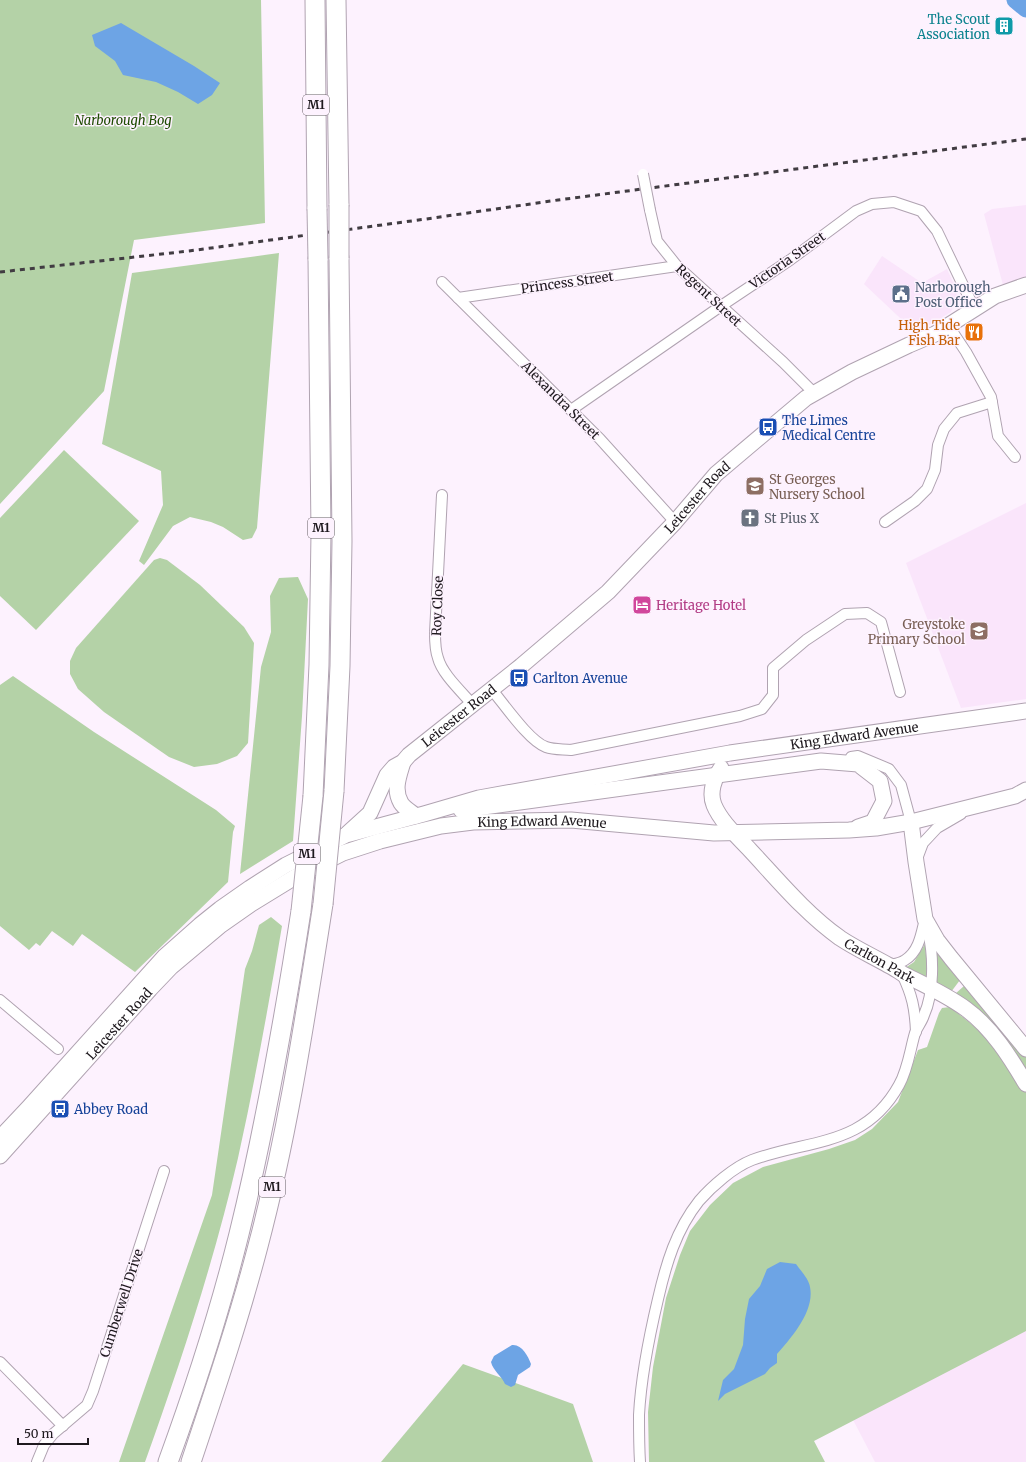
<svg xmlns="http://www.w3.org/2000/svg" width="1026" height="1462" viewBox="0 0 1026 1462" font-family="Merriweather,serif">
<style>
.built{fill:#fae5fb}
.green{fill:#b4d2a7}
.water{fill:#6da4e5}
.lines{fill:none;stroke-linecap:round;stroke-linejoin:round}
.river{stroke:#6da4e5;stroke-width:17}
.street-casing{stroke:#b0a3b1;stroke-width:12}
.secondary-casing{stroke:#b0a3b1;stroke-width:17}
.highway-casing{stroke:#b0a3b1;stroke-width:21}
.street{stroke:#fff;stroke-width:10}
.secondary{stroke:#fff;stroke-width:15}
.highway{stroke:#fff;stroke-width:19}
.rail{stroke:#413c42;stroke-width:3;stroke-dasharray:5 5;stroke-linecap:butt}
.street-bridge-casing{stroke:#b0a3b1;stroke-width:12;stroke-linecap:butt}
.highway-bridge-casing{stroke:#b0a3b1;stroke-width:21;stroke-linecap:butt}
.street-bridge{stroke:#fff;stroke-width:10}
.highway-bridge{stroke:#fff;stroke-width:19}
.labels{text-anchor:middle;stroke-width:3;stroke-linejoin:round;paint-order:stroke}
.shield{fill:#fdf2fe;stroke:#615a61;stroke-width:1}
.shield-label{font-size:12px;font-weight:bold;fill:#1e191e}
.culture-label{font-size:13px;fill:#0d838f;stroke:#fdf2fe;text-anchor:end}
.park-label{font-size:13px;font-style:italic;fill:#1e4b00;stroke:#fdf2fe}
.street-label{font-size:13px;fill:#1e191e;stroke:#fdf2fe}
.service-label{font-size:13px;fill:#4e5e75;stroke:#fdf2fe;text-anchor:start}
.food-label{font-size:13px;fill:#c56008;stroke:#fdf2fe;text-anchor:end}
.transit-label{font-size:13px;fill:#164399;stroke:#fdf2fe;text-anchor:start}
.education-label{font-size:13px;fill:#785e54;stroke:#fdf2fe;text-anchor:start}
.worship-label{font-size:13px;fill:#5b616d;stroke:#fdf2fe;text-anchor:start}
.hotel-label{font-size:13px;fill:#b23c85;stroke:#fdf2fe;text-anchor:start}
</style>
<rect width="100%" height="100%" fill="#fdf2fe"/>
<g class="built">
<path d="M 1026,205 L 1026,277 L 1003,285 L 984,214 L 992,209 Z"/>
<path d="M 882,256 L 922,283 L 947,269 L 957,291 L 956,299 L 951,312 L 916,333 L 864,284 Z"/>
<path d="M 1026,503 L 1026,699 L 961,708 L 906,563 Z"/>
<path d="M 1026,1328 L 1026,1462 L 875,1462 L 851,1416 Z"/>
</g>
<g class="green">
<path d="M 0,0 L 261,0 L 265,223 L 134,240 L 104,391 L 0,504 Z"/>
<path d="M 279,253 L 257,528 L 252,538 L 243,540 L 223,527 L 211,522 L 190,517 L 173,526 L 144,565 L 139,561 L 163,505 L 161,471 L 102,444 L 132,273 Z"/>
<path d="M 64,450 L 139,521 L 36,630 L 0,596 L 0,518 Z"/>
<path d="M 160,558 L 167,560 L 200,585 L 244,627 L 254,643 L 248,743 L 237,756 L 217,764 L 194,767 L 169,757 L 104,712 L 78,689 L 70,674 L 70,661 L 76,648 L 154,560 Z"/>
<path d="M 298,577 L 308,599 L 302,716 L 293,841 L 240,874 L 261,667 L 271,632 L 270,596 L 279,578 Z"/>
<path d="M 13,676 L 94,732 L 216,810 L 235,826 L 233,832 L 228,882 L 135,972 L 82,934 L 73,946 L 52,931 L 40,946 L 36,943 L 29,950 L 0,926 L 0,685 Z"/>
<path d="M 271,917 L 282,926 C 269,1003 255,1081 238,1158 C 214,1261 181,1362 145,1462 L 119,1462 L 212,1195 L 245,969 L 252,951 L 259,925 Z"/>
<path d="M 933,943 L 960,980 L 951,992 L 933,984 Z"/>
<path d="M 925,944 L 928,979 L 905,968 L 914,962 Z"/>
<path d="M 964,986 L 1026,1057 L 1026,1075 L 955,994 Z"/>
<path d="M 950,1007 L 984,1034 L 1004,1055 L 1026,1092 L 1026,1331 L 814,1441 L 825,1462 L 649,1462 L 648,1412 L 653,1367 L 666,1298 L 680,1255 L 690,1231 L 710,1205 L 733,1183 L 763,1167 L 829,1149 L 855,1140 L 872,1129 L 898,1102 L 918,1050 L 927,1047 L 939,1013 L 942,1008 Z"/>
<path d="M 463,1364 L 573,1404 L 593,1462 L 381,1462 Z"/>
</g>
<g class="water">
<path d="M 121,23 L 194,66 L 220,83 L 212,95 L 198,104 L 178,92 L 156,82 L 123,75 L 115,61 L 95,46 L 92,35 Z"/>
<path d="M 780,1262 L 796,1264 C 800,1270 809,1279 810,1287 C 815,1311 791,1338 777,1354 L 777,1363 L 770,1368 L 765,1374 L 725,1394 L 718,1401 L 723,1380 L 734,1369 L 743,1345 L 745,1319 L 749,1299 L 760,1286 L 767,1269 Z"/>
<path d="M 512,1345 C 522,1344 528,1356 531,1364 L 530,1367 L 518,1375 L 515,1385 L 511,1387 L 505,1384 C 502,1376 493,1371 491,1362 L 494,1356 Z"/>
</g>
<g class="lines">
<path class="river" d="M 1015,0 L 1026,9"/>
<defs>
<g id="street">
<path d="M 650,210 L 657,241 L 677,266 L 783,362 L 814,393"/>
<path d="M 442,282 L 600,439 L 675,522"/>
<path d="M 458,298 L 677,266"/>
<path d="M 948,325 L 966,352 L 991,397 L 998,436 L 1015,457"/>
<path d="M 571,410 L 721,306 L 790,260 L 856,211 L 872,204 L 894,202 L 921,211 L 937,231 L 974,308"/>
<path d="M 442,495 L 435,633 C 435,641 435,650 438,658 C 442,674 462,692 473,705"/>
<path d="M 885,522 L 915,501 L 927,489 L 935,470 L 938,445 L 944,429 L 957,413 L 992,402"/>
<path d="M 492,690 C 504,704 529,741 546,747 C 554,750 563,749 571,750 L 740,716 L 762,709 L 773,695 L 773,668 L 806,640 L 845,614 L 867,613 L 881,622 L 900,692"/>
<path d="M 851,757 L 858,756 L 889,769 L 901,785 L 911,822"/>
<path d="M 917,859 L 923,843 L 937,828 L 961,814"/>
<path d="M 890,965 C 894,964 901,963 905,960 C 918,952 921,936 924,923"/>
<path d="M 902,974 C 912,995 915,1008 916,1032"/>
<path d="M 0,1000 L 58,1049"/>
<path d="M 0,1362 L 63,1426"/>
<path d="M 37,1462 L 44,1445 L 53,1434 L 87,1405 L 93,1391 L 164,1171"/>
<path d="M 640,1462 C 639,1446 639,1431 639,1415 C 641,1376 649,1337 658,1299 C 666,1264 676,1230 699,1201 C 712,1186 734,1167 752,1160 C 809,1139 865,1147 899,1085 C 908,1069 910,1050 915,1033 C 917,1027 922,1022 924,1015 C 934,993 934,956 928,932"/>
</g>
<g id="secondary">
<path d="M 403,762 C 399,776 393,789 401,803 C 404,808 411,812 416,816"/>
<path id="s1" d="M 721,768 C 714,778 709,793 714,805 C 721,822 738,837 750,850 C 778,880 806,914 840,938 C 855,948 872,956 888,965 C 893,967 898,971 903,974 C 925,985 947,995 966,1009 C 992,1028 1010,1057 1026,1084"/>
<path d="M 461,810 L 821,761 L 858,764 L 880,781 L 884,801 L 873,822 L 858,827"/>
<path d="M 911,822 L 916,862 L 925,919 L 937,940 L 951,958 L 1026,1049"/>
<path id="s2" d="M 348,833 L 370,813 L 387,775 L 394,767 L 403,762 L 409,755 L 521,666 L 608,592 L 675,522 L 716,474 L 806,398 L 852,372 L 909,345 L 935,334 L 995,296 L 1026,285"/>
<path id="s3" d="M 0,1138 L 29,1107 L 165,956 L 200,925 L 220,909 L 250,888 L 286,865 L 346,835 L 424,814 L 479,798 L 730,753 L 1026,711"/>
<path id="s4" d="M 0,1156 L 150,989 L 171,967 L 221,925 L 251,904 L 295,877 L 343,853 L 380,841 L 441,826 L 473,822 L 571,820 L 714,833 L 849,830 L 876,828 L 911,822 L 1015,796 L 1026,790"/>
</g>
<g id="highway">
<path d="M 315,0 L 317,209"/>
<path d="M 336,0 L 339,205"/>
<path d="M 334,791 L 340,666 L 342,541 L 339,258"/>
<path d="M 313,796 L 319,665 L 321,533 L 318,259"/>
<path d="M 168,1462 C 195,1388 220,1311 239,1234 C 265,1128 284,1020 301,911"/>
<path d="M 191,1462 C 215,1390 239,1319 258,1246 C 288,1133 305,1018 323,904"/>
</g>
</defs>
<use href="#street" class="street-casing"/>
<use href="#secondary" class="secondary-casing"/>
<use href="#highway" class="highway-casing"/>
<use href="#street" class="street"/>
<use href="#secondary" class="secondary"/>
<use href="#highway" class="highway"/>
<path class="rail" d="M 0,272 L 189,251 L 426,219 L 558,200 L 1026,139"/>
<defs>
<path id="street-bridge" d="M 643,174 L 650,210"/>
<g id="highway-bridge">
<path d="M 339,205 L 339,258"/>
<path d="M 317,209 L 318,259"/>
<path d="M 323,904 L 334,791"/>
<path d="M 301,911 L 313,796"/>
</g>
</defs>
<use href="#street-bridge" class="street-bridge-casing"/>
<use href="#highway-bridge" class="highway-bridge-casing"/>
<use href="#street-bridge" class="street-bridge"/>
<use href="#highway-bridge" class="highway-bridge"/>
</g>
<defs>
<symbol id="building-square" viewBox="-11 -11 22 22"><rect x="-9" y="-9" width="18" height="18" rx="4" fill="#0f9aa8" stroke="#fdf2fe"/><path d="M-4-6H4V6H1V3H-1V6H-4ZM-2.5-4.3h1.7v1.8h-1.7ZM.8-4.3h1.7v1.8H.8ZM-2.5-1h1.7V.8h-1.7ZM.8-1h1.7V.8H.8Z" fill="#fff"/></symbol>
<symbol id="civic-square" viewBox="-11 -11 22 22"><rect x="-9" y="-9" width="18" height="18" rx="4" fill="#5c6f8a" stroke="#fdf2fe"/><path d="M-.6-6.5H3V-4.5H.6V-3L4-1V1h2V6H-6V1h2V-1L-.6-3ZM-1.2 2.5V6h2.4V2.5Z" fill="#fff"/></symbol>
<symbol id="restaurant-square" viewBox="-11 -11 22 22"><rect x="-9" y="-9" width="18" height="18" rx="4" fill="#e8710a" stroke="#fdf2fe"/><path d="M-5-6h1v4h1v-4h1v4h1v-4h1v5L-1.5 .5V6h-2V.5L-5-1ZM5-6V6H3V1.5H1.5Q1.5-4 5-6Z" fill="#fff"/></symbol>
<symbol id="bus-square" viewBox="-11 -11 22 22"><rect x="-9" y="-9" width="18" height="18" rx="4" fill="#1a4fb4" stroke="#fdf2fe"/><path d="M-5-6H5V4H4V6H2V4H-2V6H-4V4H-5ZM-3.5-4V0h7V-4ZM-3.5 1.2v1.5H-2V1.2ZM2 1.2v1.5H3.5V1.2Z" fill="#fff"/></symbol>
<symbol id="school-square" viewBox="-11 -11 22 22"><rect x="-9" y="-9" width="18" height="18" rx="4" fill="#8d6e63" stroke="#fdf2fe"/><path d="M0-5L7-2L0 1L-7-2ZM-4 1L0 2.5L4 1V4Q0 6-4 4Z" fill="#fff"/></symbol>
<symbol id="church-square" viewBox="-11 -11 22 22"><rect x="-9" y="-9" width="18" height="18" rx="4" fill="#6b7280" stroke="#fdf2fe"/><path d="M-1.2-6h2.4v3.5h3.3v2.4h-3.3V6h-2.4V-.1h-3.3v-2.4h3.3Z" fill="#fff"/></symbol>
<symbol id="hotel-square" viewBox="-11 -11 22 22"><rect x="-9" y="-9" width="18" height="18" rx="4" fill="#d1479c" stroke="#fdf2fe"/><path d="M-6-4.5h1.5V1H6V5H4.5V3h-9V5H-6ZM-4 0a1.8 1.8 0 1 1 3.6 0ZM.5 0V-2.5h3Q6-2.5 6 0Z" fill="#fff"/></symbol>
</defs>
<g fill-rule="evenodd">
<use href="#building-square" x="993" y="15" width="22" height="22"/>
<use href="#civic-square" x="890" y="283" width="22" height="22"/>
<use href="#restaurant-square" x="963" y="321" width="22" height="22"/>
<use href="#bus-square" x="757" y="416" width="22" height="22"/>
<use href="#school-square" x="744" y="475" width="22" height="22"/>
<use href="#church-square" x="739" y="507" width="22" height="22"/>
<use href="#hotel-square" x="631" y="594" width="22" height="22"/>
<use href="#school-square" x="968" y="620" width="22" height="22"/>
<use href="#bus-square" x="508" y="667" width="22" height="22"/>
<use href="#bus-square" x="49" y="1098" width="22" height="22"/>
</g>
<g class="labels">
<g class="shield">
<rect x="303" y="95" width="26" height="20" rx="3"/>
<rect x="308" y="518" width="26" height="20" rx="3"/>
<rect x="294" y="844" width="26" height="20" rx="3"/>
<rect x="259" y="1177" width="26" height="20" rx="3"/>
</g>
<g class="shield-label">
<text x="316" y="109">M1</text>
<text x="321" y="532">M1</text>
<text x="307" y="858">M1</text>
<text x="272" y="1191">M1</text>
</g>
<g class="culture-label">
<text x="990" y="24">The Scout<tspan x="990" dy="15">Association</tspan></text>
</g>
<g class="park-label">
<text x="123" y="125">Narborough Bog</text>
</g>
<g class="street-label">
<text transform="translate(787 260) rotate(-35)" y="5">Victoria Street</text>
<text transform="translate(567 282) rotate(-8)" y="5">Princess Street</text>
<text transform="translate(709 295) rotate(43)" y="5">Regent Street</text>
<text transform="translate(561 400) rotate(45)" y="5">Alexandra Street</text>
<text dy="5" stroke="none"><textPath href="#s2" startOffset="489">Leicester Road</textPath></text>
<text transform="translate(437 606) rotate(-88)" y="5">Roy Close</text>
<text dy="5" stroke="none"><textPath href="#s2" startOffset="165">Leicester Road</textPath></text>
<text dy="5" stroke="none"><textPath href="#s3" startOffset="983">King Edward Avenue</textPath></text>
<text dy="5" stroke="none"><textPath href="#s4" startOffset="665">King Edward Avenue</textPath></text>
<text dy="5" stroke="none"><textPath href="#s1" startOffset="269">Carlton Park</textPath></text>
<text dy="5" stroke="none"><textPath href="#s4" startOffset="178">Leicester Road</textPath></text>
<text transform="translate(121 1303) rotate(-72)" y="5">Cumberwell Drive</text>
</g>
<g class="service-label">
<text x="915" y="292">Narborough<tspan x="915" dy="15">Post Office</tspan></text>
</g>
<g class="food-label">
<text x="960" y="330">High Tide<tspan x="960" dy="15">Fish Bar</tspan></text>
</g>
<g class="transit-label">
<text x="782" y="425">The Limes<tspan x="782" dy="15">Medical Centre</tspan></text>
<text x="533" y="683">Carlton Avenue</text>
<text x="74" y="1114">Abbey Road</text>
</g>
<g class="education-label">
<text x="769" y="484">St Georges<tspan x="769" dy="15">Nursery School</tspan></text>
<text x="965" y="629" text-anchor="end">Greystoke<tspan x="965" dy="15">Primary School</tspan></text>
</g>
<g class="worship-label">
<text x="764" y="523">St Pius X</text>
</g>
<g class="hotel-label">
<text x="656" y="610">Heritage Hotel</text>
</g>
</g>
<path d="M18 1438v6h70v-6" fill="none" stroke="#1e191e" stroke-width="2"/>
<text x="24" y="1438" font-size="12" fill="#1e191e" stroke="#fdf2fe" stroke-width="3" paint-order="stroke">50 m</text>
</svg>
